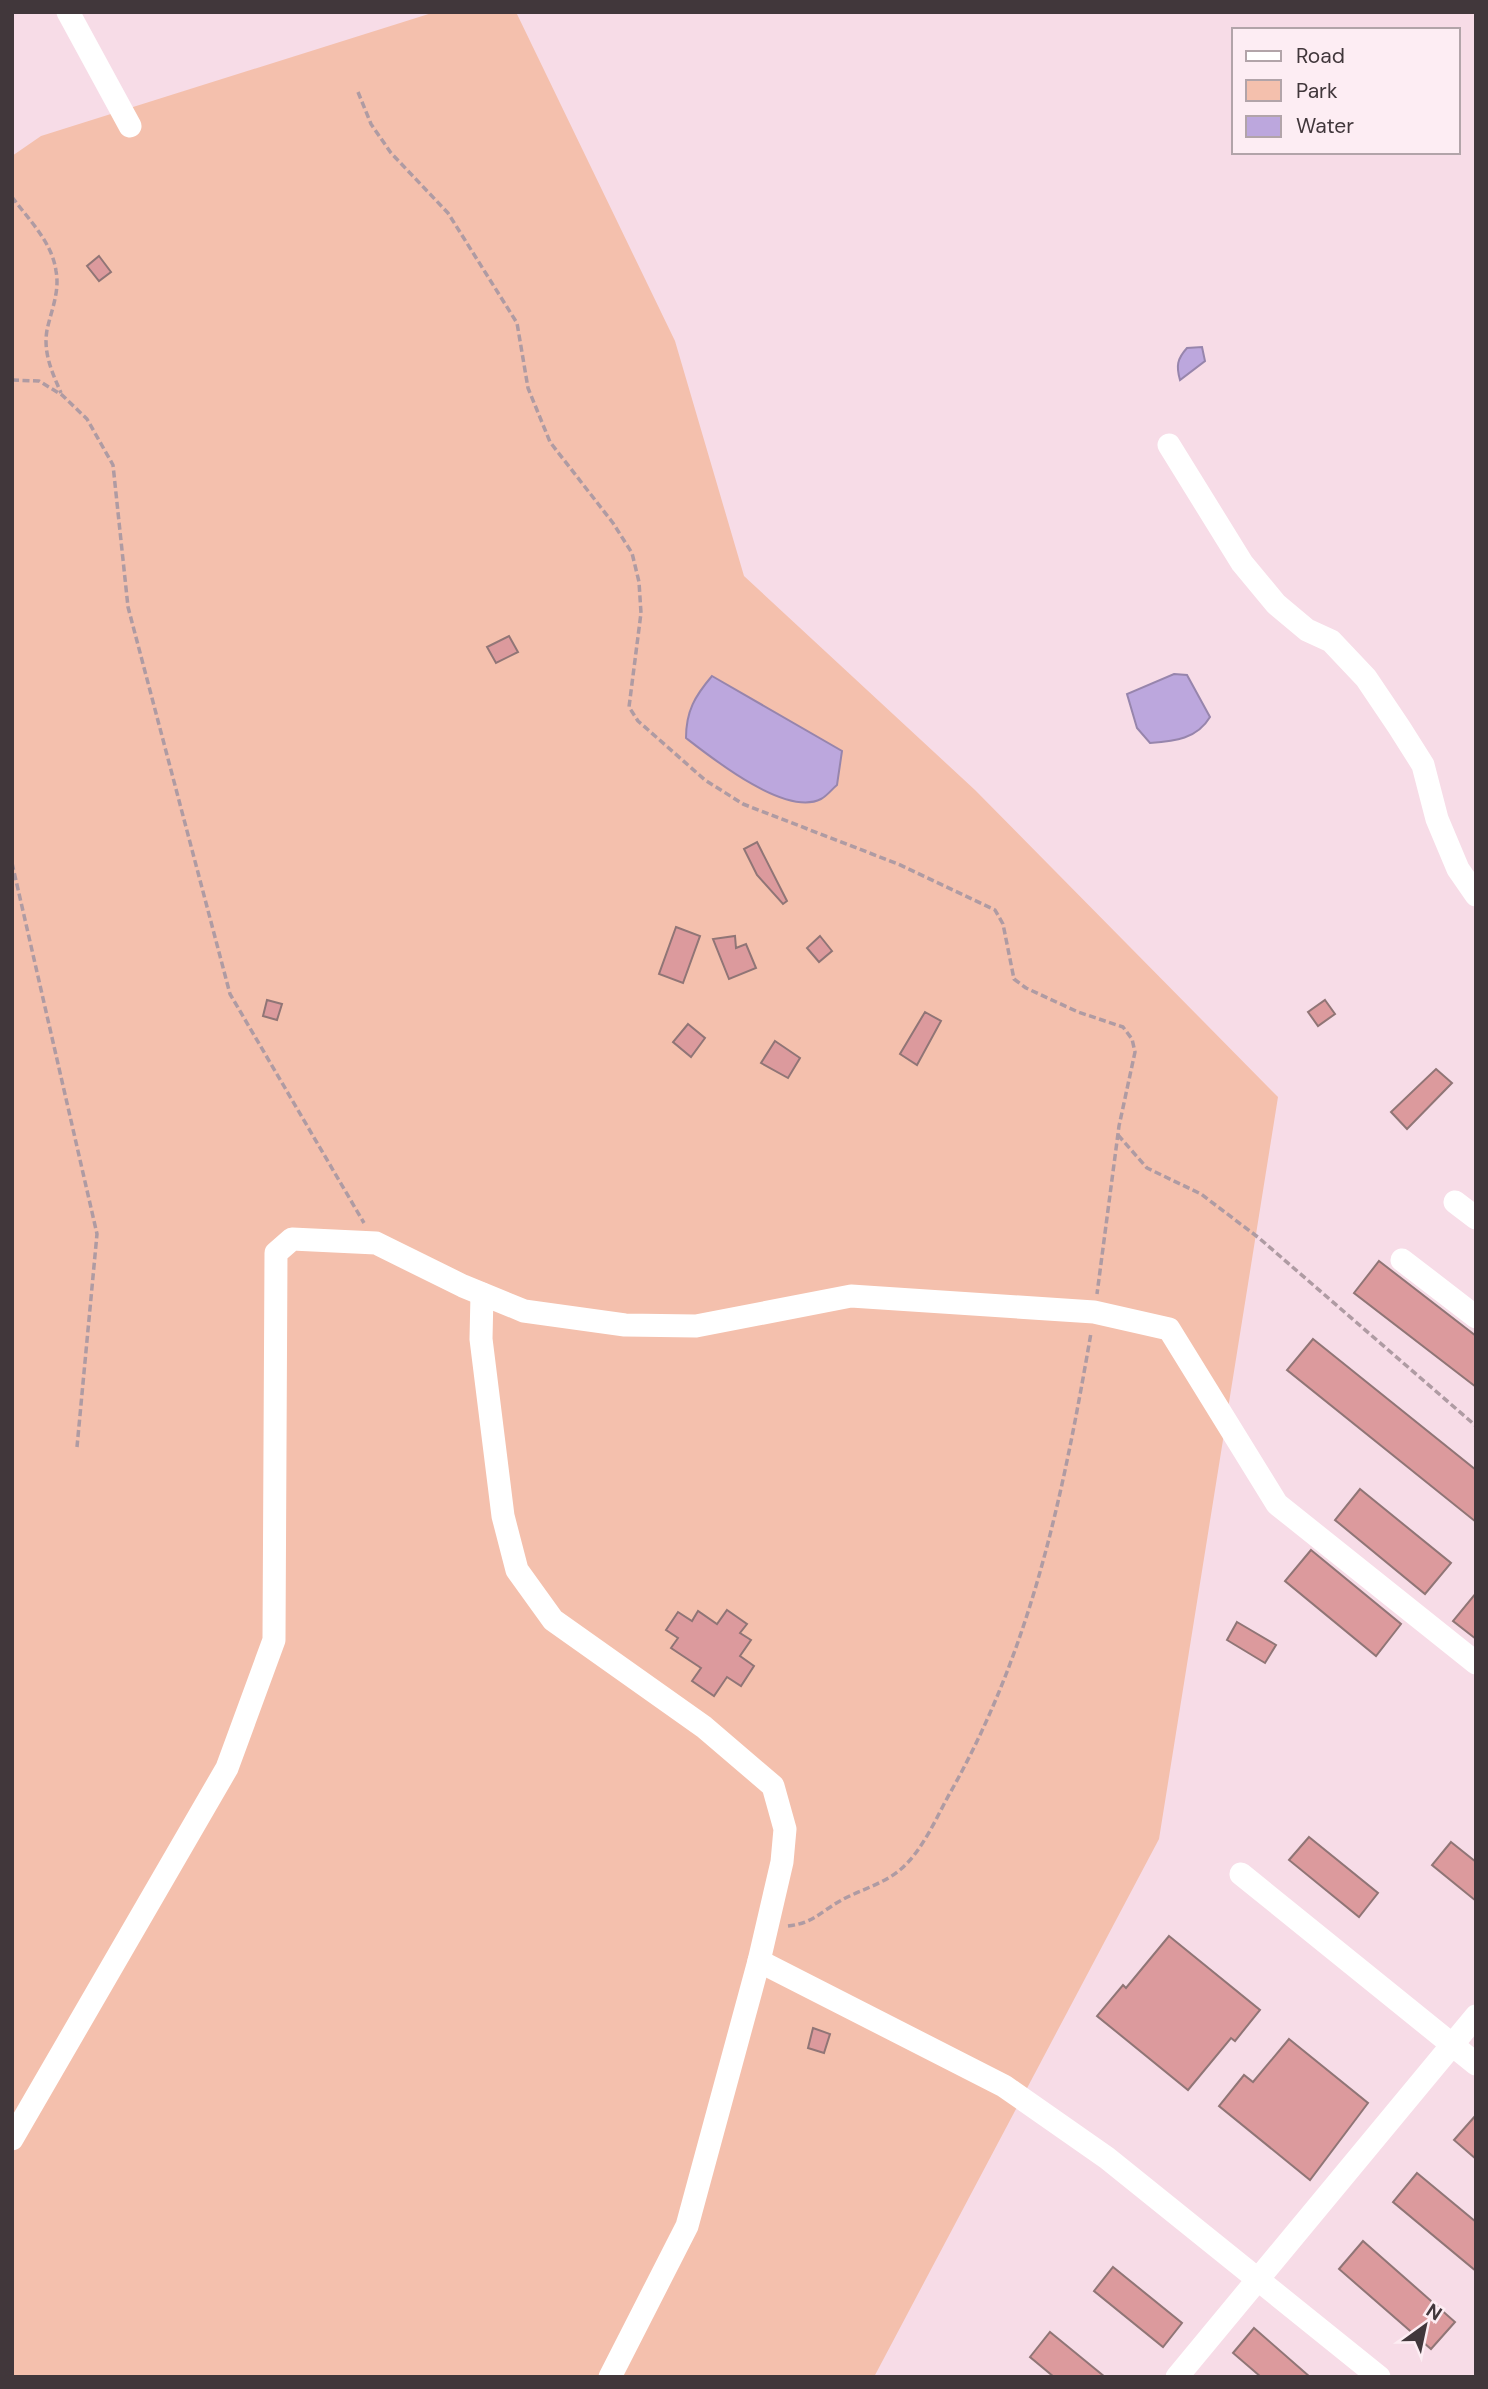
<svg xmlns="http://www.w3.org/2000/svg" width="1488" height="2389" viewBox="0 0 1488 2389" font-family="'DM Sans',sans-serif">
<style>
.green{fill:#f4c0ad}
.water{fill:#bca7dd;stroke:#9785ac;stroke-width:2}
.building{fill:#dc9a9d;stroke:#907576;stroke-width:2}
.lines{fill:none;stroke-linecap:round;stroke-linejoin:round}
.path{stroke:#af9ba3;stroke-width:3.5;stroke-dasharray:7 3.5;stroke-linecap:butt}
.minor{stroke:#fff;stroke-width:23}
</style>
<rect width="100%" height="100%" fill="#f7dce7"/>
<path class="green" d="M 435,12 L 516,12 L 675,341 L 744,576 L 975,790 L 1278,1097 L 1159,1839 L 874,2377 L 12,2377 L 12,156 L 41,136 Z"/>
<g class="water">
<path d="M 1202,347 L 1205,361 L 1180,380 C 1176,366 1177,359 1187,348 Z"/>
<path d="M 1174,674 L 1187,675 L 1210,717 C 1197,739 1175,741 1150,743 L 1137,728 L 1127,694 Z"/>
<path d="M 712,676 L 842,751 L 837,785 C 832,789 827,796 821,799 C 786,817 713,759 686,738 C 686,711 695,696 712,676 Z"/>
</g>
<g class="building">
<path d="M 99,256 L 111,272 L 99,281 L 87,266 Z"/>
<path d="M 509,636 L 518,652 L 496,663 L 487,647 Z"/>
<path d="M 757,842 L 787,901 L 783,904 L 757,875 L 744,849 Z"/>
<path d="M 676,927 L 700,936 L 683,983 L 659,974 Z"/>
<path d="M 735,936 L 736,948 L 746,944 L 756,968 L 729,979 L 713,939 Z"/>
<path d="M 820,936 L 832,951 L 819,962 L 807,948 Z"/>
<path d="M 267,1000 L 282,1004 L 277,1020 L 263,1016 Z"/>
<path d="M 1325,1000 L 1335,1014 L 1318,1026 L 1308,1012 Z"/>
<path d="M 925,1012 L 941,1021 L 917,1065 L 900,1054 Z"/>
<path d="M 688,1024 L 705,1038 L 691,1057 L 673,1042 Z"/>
<path d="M 775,1041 L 800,1058 L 788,1078 L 761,1063 Z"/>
<path d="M 1436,1069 L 1452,1083 L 1407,1129 L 1391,1112 Z"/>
<path d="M 1379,1261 L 1476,1336 L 1476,1387 L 1354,1293 Z"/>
<path d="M 1313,1339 L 1476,1470 L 1476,1522 L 1287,1370 Z"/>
<path d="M 1360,1489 L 1451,1563 L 1425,1594 L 1335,1520 Z"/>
<path d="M 1311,1550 L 1401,1624 L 1376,1656 L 1285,1581 Z"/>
<path d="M 1476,1593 L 1476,1639 L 1453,1621 Z"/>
<path d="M 727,1610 L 747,1624 L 740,1633 L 751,1640 L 740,1656 L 754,1666 L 741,1686 L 727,1677 L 714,1696 L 692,1681 L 701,1668 L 671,1648 L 678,1638 L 666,1630 L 678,1612 L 692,1621 L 698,1611 L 717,1624 Z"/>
<path d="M 1237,1622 L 1276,1645 L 1265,1663 L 1227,1640 Z"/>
<path d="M 1309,1837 L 1378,1893 L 1359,1917 L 1289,1860 Z"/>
<path d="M 1451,1842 L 1476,1862 L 1476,1901 L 1432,1865 Z"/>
<path d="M 1169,1936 L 1260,2010 L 1235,2041 L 1231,2038 L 1188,2090 L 1097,2016 L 1123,1985 L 1126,1988 Z"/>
<path d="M 813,2028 L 830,2034 L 824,2053 L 808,2048 Z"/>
<path d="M 1289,2039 L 1368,2103 L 1310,2180 L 1219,2106 L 1244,2075 L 1253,2082 Z"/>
<path d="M 1476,2115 L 1476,2159 L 1454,2140 Z"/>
<path d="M 1417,2173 L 1476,2222 L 1476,2271 L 1393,2202 Z"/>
<path d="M 1363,2241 L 1455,2322 L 1431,2349 L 1339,2269 Z"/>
<path d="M 1113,2267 L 1182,2323 L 1163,2347 L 1094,2291 Z"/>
<path d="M 1254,2328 L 1310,2377 L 1261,2377 L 1233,2353 Z"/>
<path d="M 1050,2332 L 1105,2377 L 1054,2377 L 1030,2357 Z"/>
</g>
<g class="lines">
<g class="path">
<path d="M 358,92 L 371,124 L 391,153 L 448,213 L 517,323 L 528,388 L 550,442 L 613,523 L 632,553 L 639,582 L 641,613 L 629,707 L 638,721 L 705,780 L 743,804 L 898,864 L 995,910 L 1003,924 L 1014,979 L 1026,988 L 1078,1012 L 1123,1027 L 1132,1039 L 1135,1052 L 1119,1126 L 1097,1294"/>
<path d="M 12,197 C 29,220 52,242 56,271 C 60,292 51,311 47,330 C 43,353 52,372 61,393"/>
<path d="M 12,380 L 39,381 L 62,395 L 87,419 L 113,465 L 128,607 L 230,994 L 364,1223"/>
<path d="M 12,863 L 97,1234 L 77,1447"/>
<path d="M 1118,1135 L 1147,1168 L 1201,1194 L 1259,1238 L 1476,1426"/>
<path d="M 788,1926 C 813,1923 819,1913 840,1901 C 859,1890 884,1884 901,1869 C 923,1850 936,1818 950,1793 C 1032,1648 1063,1495 1091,1333"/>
</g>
<g class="minor">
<path d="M 68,12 L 130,126"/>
<path d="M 1169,445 L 1242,563 L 1276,604 L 1307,630 L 1331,641 L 1366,678 L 1399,727 L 1423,765 L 1437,819 L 1458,869 L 1476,895"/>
<path d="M 1455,1202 L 1476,1218"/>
<path d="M 1402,1260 L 1476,1317"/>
<path d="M 482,1294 L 481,1339 L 503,1516 L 517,1570 L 553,1620 L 704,1727 L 773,1786 L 785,1829 L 782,1862 L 759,1961 L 687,2226 L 610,2377"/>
<path d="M 1241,1874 L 1476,2064"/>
<path d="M 759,1961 L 1004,2086 L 1107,2158 L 1379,2377"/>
<path d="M 12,2139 L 227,1768 L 274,1640 L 276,1253 L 292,1239 L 376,1243 L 463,1286 L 524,1311 L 625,1325 L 696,1326 L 851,1296 L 1094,1312 L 1169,1329 L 1277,1504 L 1476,1663"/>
<path d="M 1177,2377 L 1476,2016"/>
</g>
</g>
<rect width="1488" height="2389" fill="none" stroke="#41373b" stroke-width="28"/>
<rect x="1232" y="28" width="228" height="126" fill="#fdedf3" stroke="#b2a4a9" stroke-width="2"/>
<rect x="1246" y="51" width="35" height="10" fill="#ffffff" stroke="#b2a4a9" stroke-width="2"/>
<text x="1296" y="63" font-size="21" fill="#41373b">Road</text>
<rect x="1246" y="80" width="35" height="21" fill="#f4c0ad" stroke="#b2a4a9" stroke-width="2"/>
<text x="1296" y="98" font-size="21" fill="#41373b">Park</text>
<rect x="1246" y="116" width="35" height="21" fill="#bca7dd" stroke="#b2a4a9" stroke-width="2"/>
<text x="1296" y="133" font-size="21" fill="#41373b">Water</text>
<g transform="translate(1425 2326) rotate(33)" stroke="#fdedf3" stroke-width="5" paint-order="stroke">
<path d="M0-5L12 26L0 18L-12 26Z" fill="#41373b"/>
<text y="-10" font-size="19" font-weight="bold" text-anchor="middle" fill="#41373b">N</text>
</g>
</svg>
